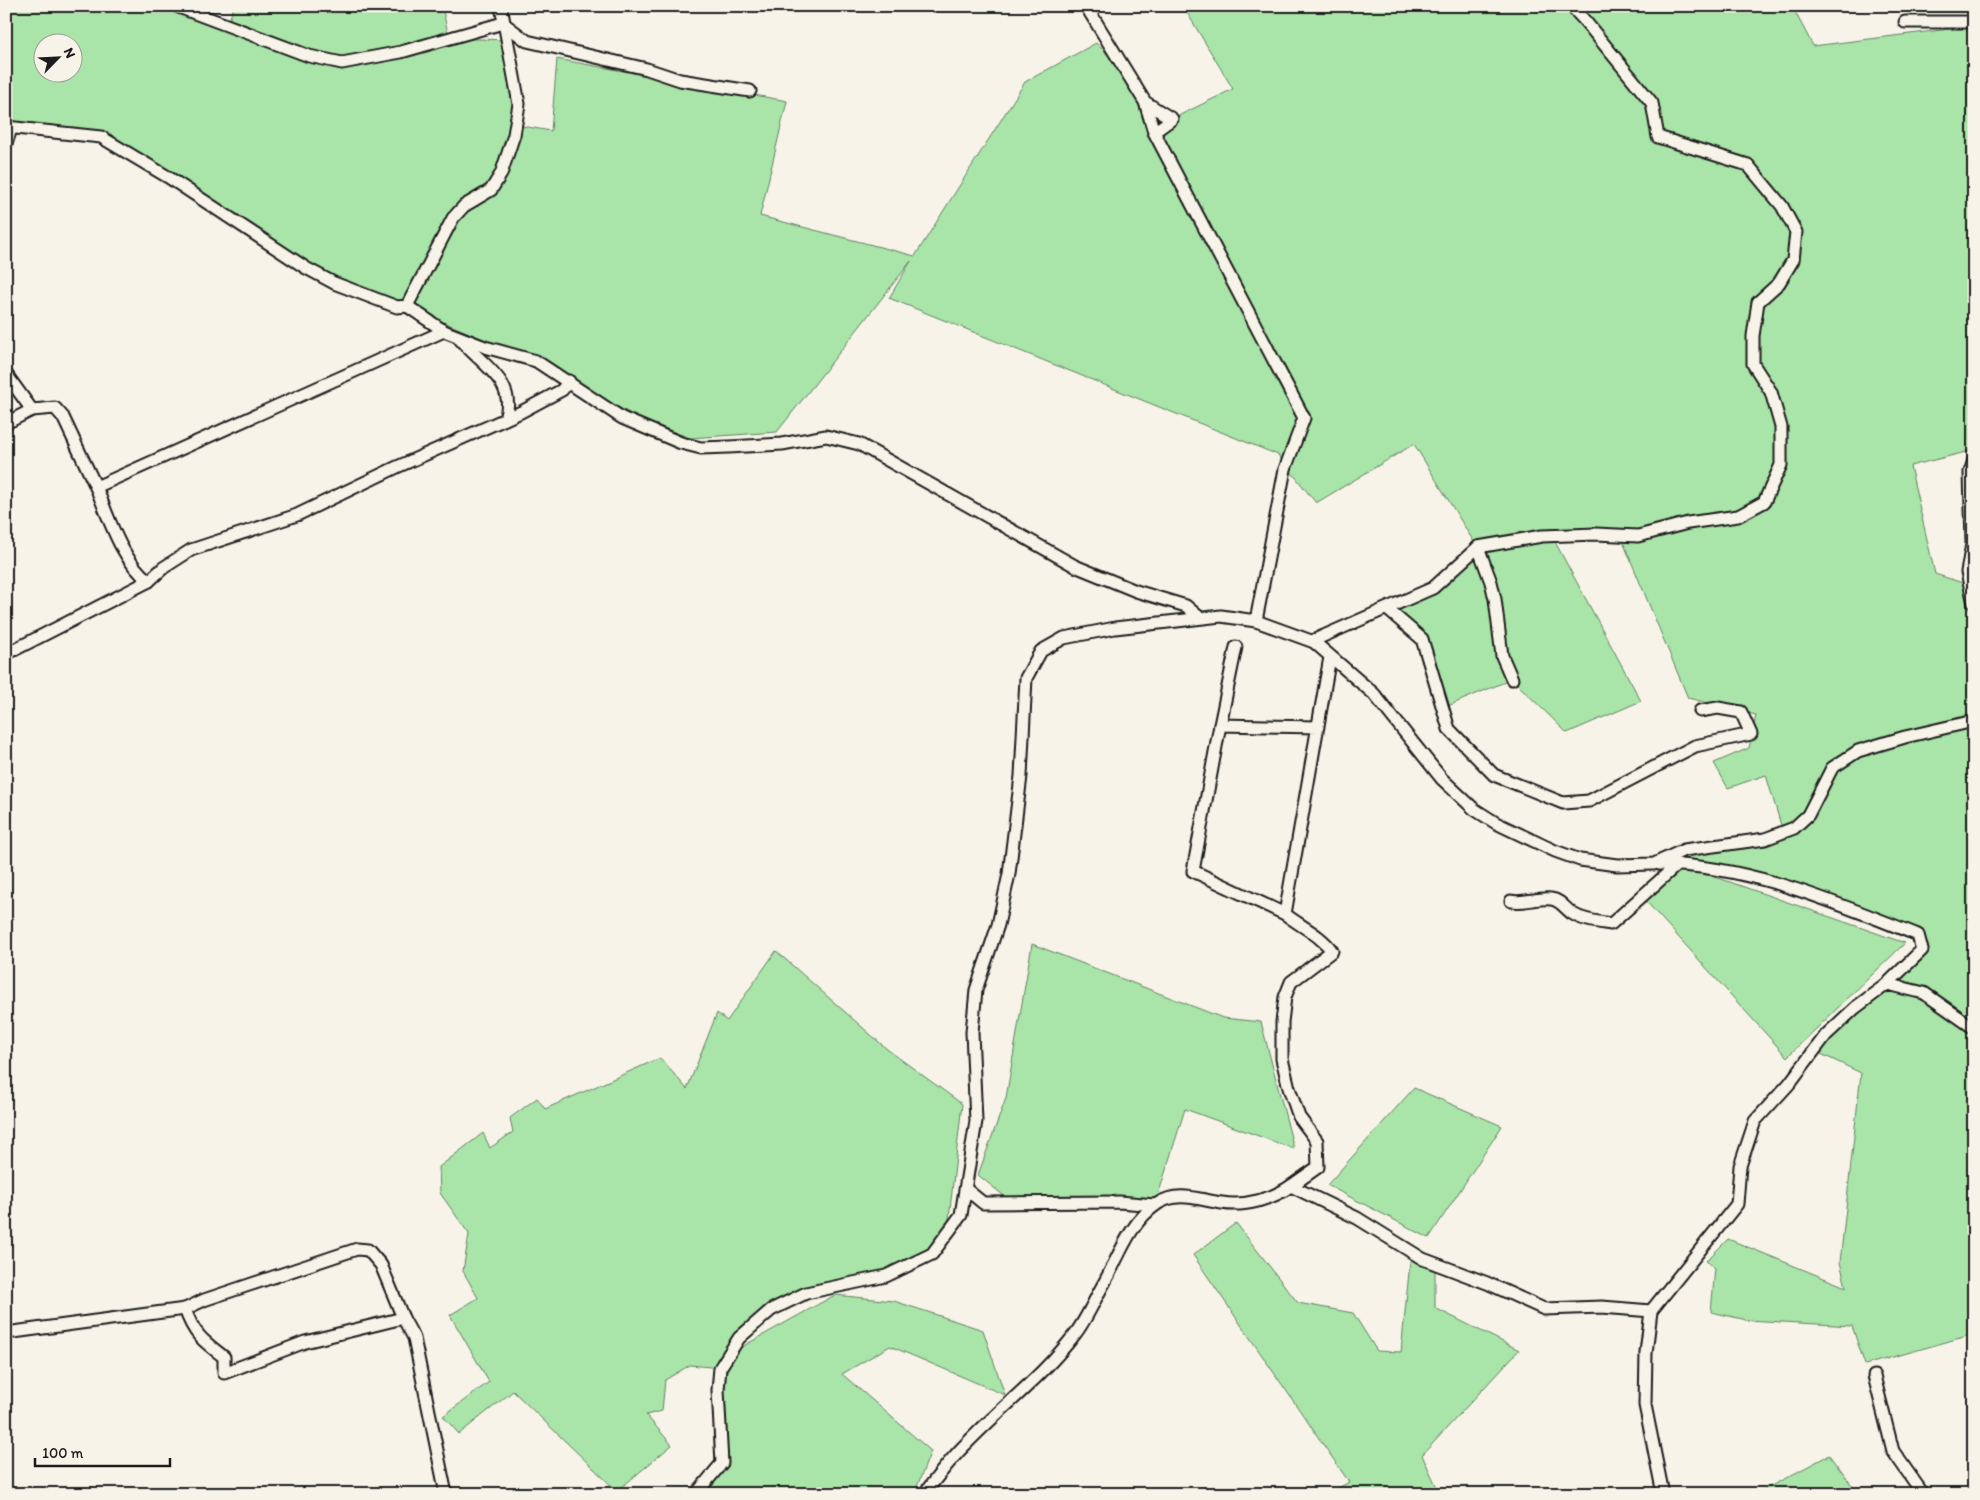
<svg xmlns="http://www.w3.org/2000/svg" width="1980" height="1500" viewBox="0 0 1980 1500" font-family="Itim,sans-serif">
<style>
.green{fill:#a9e4a9;stroke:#628062;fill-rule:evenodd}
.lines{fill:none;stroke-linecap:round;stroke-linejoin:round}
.minor-casing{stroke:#1c1c1c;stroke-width:15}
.minor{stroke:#f7f3e8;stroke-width:11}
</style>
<rect width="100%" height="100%" fill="#f7f3e8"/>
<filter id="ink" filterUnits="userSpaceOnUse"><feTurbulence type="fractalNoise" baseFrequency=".02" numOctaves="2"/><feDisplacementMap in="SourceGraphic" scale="10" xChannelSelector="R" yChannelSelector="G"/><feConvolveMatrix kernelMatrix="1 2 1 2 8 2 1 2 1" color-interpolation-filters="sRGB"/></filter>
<g filter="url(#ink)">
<g class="green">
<path d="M 6,6 L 162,6 L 227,26 L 234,6 L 442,6 L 449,38 L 507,40 L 516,125 L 551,131 L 557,59 L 787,101 L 760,216 L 915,256 L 1025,82 L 1096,43 L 1172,119 L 1233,89 L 1183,6 L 1792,6 L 1813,46 L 1974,26 L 1974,450 L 1910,466 L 1935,574 L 1969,585 L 1974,461 L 1974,1334 L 1865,1365 L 1852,1326 L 1747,1320 L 1711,1312 L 1715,1268 L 1706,1261 L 1728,1239 L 1846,1287 L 1840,1262 L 1861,1073 L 1821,1054 L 1826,1035 L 1887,984 L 1913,990 L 1894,978 L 1922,950 L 1918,935 L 1801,892 L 1668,858 L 1783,832 L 1766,775 L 1728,788 L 1714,763 L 1749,748 L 1756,715 L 1688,698 L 1621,537 L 1555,542 L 1641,701 L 1567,733 L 1512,679 L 1443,708 L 1422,639 L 1387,609 L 1433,588 L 1477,547 L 1414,444 L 1316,503 L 1278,455 L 889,298 L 911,261 L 777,432 L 690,438 L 638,418 L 536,361 L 324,272 L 108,142 L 6,127 ZM 42,42 L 72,42 L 72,72 L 42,72 Z"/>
<path d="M 1678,864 L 1905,943 L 1787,1057 L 1642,897 Z"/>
<path d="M 1032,944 L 1223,1018 L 1261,1022 L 1294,1149 L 1185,1109 L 1155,1205 L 1013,1203 L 978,1175 L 1006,1098 Z"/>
<path d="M 776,951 L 888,1050 L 962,1104 L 947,1236 L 911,1265 L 806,1293 L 771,1310 L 729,1354 L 835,1295 L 894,1301 L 983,1330 L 1005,1395 L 890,1346 L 842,1374 L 931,1451 L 914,1494 L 697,1494 L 722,1463 L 720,1368 L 690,1365 L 665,1380 L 662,1411 L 646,1415 L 672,1445 L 617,1491 L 513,1391 L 459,1434 L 443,1416 L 489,1382 L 450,1315 L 478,1298 L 463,1271 L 469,1234 L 440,1193 L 439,1167 L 483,1133 L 490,1148 L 513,1132 L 510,1118 L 537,1098 L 545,1109 L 660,1058 L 687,1089 L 717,1013 L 727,1021 Z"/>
<path d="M 1414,1088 L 1502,1126 L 1429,1238 L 1327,1185 Z"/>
<path d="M 1236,1223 L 1298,1303 L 1353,1313 L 1377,1351 L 1401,1352 L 1411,1252 L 1435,1263 L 1435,1308 L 1519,1350 L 1422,1455 L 1440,1494 L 1328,1494 L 1349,1482 L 1193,1255 Z"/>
<path d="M 1829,1455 L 1857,1492 L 1855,1494 L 1756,1494 Z"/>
</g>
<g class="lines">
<defs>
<g id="minor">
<path d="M 176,6 L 309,56 L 342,63 L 401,52 L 503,23 L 527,41 L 647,69 L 680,80 L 750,91"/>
<path d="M 1086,6 L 1145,102 L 1154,132 L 1172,119 L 1145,102"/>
<path d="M 1905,22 L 1974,22"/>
<path d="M 6,127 L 101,137 L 168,177 L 306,268 L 334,283 L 397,307 L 407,306 L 453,218 L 464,206 L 491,190 L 501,174 L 514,135 L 519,104 L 501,6"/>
<path d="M 1154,132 L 1304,418 L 1285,469 L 1256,621"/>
<path d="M 6,144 L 11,129"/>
<path d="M 407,306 L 444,331 L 485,347 L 536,361 L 622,418 L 681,443 L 701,448 L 729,447 L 782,444 L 826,436 L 859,444 L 1075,566 L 1136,591 L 1186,606 L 1199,617"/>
<path d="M 459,338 C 480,364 518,381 505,419"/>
<path d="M 6,374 L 32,410"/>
<path d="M 6,423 L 32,410 L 55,408 L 63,417 L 96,487 L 444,331"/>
<path d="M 1974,460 L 1970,472 L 1972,544 L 1967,572 L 1974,604"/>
<path d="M 96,487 C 109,518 121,560 149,581"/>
<path d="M 1478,547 L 1491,582 L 1495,599 L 1502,656 L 1512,679"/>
<path d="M 1387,609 L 1422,639 L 1449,729 L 1494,775 L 1563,803 L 1589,801 L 1695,746 L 1751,734 L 1741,712 L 1718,708 L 1700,711"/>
<path d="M 1312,641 L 1433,588 L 1478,547 L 1542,536 L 1596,534 L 1638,536 L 1688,523 L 1738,516 L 1764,502 L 1781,465 L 1781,427 L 1771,392 L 1753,364 L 1753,336 L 1758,302 L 1779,283 L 1793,260 L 1796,232 L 1782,206 L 1748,165 L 1658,137 L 1652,103 L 1585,21 L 1571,6"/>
<path d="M 6,654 L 149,581 L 163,568 L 191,550 L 297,515 L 397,467 L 521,412 L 562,390 L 569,381"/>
<path d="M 1220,725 L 1236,647"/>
<path d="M 1318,727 L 1220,725 L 1193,871 L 1285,914 L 1330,657"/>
<path d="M 1659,864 C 1749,865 1836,903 1918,935 L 1922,950 L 1887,984"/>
<path d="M 1511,901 C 1523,904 1538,897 1551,899 C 1561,900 1565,909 1573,914 C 1584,921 1599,922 1611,924 L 1678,864"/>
<path d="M 1285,914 C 1300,926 1321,935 1332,951 L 1291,982 L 1285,997 L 1282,1022 L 1282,1059 L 1289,1088 L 1299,1117 L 1317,1141 L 1318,1167 L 1291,1186"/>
<path d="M 967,1190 L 983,1203 L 1119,1202 L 1155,1205"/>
<path d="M 185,1309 C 194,1335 203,1341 224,1357 L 224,1373 L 305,1342 L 403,1318 L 414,1338 L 446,1494"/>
<path d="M 1651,1311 L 1646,1353 L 1645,1405 L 1663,1494"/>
<path d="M 6,1333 L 185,1309 L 204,1300 L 357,1249 L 368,1250 L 381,1265 L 403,1318"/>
<path d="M 1874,1376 L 1893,1451 L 1923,1494"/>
<path d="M 696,1494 L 722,1463 L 718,1390 L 720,1368 L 739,1338 L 771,1310 L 806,1293 L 886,1276 L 932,1254 L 961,1215 L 976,1121 L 972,1032 L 976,990 L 998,925 L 1009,874 L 1021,776 L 1026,678 L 1041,651 L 1064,638 L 1115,628 L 1221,616 L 1256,621 L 1314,642 L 1374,694 L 1442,779 L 1474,809 L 1496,823 L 1555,851 L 1580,860 L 1617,865 L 1654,864 L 1684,850 L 1765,839 L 1794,828 L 1808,815 L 1832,768 L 1858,751 L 1905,737 L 1974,721"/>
<path d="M 924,1494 C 938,1476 952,1457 968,1442 C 1003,1406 1044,1375 1075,1334 C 1086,1320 1094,1301 1103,1285 C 1119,1257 1129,1223 1157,1204 C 1178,1190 1199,1200 1222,1203 C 1245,1207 1272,1199 1291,1186 L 1357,1218 L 1423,1259 L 1487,1283 L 1544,1309 L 1602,1307 L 1651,1311 L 1737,1204 L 1740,1166 L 1755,1121 L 1789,1084 L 1826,1035 L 1855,1008 L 1887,984 L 1924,993 L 1974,1028"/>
</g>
</defs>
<use href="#minor" class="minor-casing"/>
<use href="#minor" class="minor"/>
</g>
</g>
<rect width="1980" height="1500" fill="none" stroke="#f7f3e8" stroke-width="25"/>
<rect x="12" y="12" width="1955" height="1475" fill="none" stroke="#1c1c1c" stroke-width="2" filter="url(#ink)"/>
<g transform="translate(58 58) rotate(66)"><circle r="24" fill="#f7f3e8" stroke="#9f9d96"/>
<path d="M0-4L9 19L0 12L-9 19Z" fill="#1c1c1c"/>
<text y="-8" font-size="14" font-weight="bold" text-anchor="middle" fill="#1c1c1c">N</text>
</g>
<path d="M35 1458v8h135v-8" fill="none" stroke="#1c1c1c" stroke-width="2.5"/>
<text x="42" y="1458" font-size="15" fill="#1c1c1c" stroke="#f7f3e8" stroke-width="4" paint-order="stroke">100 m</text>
</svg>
